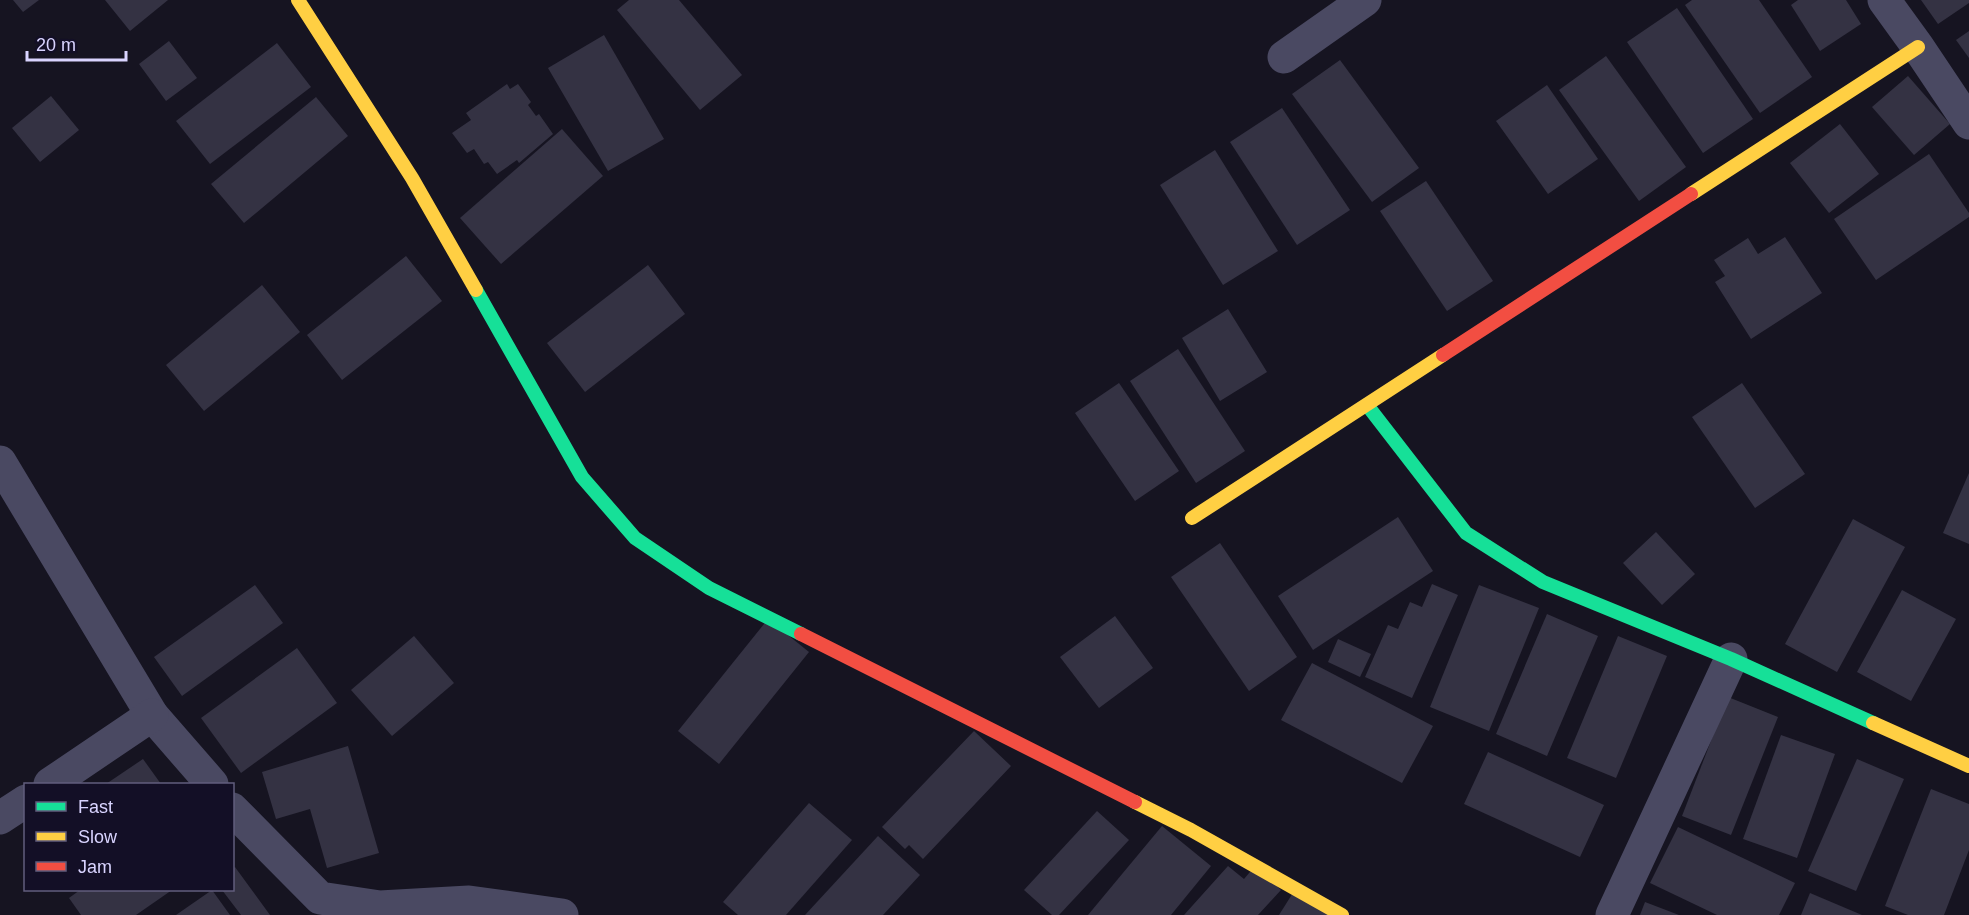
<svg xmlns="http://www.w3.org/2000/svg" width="1969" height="915" viewBox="0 0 1969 915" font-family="Helvetica,sans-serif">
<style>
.building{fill:#343243}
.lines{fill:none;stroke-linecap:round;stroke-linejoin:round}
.street{stroke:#4a4962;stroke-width:33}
.fast{stroke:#16e098;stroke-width:14}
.slow{stroke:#ffcf43;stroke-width:14}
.jam{stroke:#f24e42;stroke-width:14}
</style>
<rect width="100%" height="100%" fill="#161421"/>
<g class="building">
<path d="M 13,0 L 39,0 L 23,12 Z"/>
<path d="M 105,0 L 168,0 L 130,31 Z"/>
<path d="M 629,0 L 679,0 L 742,75 L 700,110 L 617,10 Z"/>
<path d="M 1692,0 L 1759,0 L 1812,77 L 1760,113 L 1685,5 Z"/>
<path d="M 1798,0 L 1846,0 L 1861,24 L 1820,51 L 1791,5 Z"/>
<path d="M 1921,0 L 1969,0 L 1969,3 L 1938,24 Z"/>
<path d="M 1677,8 L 1753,119 L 1703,153 L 1627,42 Z"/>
<path d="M 1969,31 L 1969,58 L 1956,40 Z"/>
<path d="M 604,35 L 664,139 L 608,171 L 548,68 Z"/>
<path d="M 169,41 L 197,78 L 166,101 L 139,64 Z"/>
<path d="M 277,43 L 311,87 L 210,164 L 176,121 Z"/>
<path d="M 1606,56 L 1686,167 L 1639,201 L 1559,90 Z"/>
<path d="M 1340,60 L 1419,168 L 1372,202 L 1292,94 Z"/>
<path d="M 1908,76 L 1950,124 L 1914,155 L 1872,107 Z"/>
<path d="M 507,84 L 510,89 L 518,84 L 531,102 L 528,105 L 536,116 L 539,114 L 553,134 L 519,163 L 517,160 L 497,174 L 488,162 L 484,164 L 474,149 L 467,153 L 452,133 L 471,120 L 466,113 Z"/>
<path d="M 1547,85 L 1598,159 L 1548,194 L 1496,121 Z"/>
<path d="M 51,96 L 79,130 L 40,162 L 12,128 Z"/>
<path d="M 316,97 L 348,136 L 244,223 L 211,184 Z"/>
<path d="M 1282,108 L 1350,210 L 1297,245 L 1230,142 Z"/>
<path d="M 1840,124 L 1879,174 L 1829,213 L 1790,163 Z"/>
<path d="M 562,129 L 603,176 L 501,264 L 460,218 Z"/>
<path d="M 1215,150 L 1278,251 L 1223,285 L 1160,185 Z"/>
<path d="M 1929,154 L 1969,213 L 1969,217 L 1876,280 L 1834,219 Z"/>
<path d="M 1426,181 L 1493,281 L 1447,311 L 1380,211 Z"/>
<path d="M 1785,237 L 1822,293 L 1751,339 L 1715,282 L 1725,276 L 1714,260 L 1748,238 L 1758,254 Z"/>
<path d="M 406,256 L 442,301 L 342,380 L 307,335 Z"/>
<path d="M 648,265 L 685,314 L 585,392 L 547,343 Z"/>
<path d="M 262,285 L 300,332 L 204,411 L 166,365 Z"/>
<path d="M 1228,309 L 1267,372 L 1220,401 L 1182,338 Z"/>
<path d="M 1178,349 L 1245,451 L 1196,483 L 1130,381 Z"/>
<path d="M 1119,383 L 1179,471 L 1135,501 L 1075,413 Z"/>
<path d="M 1742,383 L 1805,474 L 1755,508 L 1692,417 Z"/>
<path d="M 1969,473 L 1969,544 L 1943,533 Z"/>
<path d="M 1398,517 L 1433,571 L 1313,650 L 1278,596 Z"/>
<path d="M 1853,519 L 1905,547 L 1837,672 L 1785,644 Z"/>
<path d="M 1656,532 L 1695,574 L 1662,605 L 1623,563 Z"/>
<path d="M 1220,543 L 1297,657 L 1249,691 L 1171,577 Z"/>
<path d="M 1432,584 L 1458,595 L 1412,698 L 1365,677 L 1388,625 L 1398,629 L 1410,602 L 1422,607 Z"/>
<path d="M 255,585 L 283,623 L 182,696 L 154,657 Z"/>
<path d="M 1479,585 L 1539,608 L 1489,731 L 1430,707 Z"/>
<path d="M 1902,590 L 1956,619 L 1911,701 L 1857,672 Z"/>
<path d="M 1547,614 L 1598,636 L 1547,756 L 1496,734 Z"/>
<path d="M 1115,616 L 1153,668 L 1099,708 L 1060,657 Z"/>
<path d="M 768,619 L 809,652 L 719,764 L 678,731 Z"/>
<path d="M 414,636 L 454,683 L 392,736 L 351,690 Z"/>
<path d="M 1618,636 L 1667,656 L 1616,778 L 1567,758 Z"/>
<path d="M 1338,639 L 1371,654 L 1360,677 L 1328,662 Z"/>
<path d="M 297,648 L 337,703 L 241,773 L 201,718 Z"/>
<path d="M 1312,663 L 1433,726 L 1402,783 L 1281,720 Z"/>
<path d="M 1728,697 L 1778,717 L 1731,835 L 1682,816 Z"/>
<path d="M 974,731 L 1011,766 L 923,859 L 909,845 L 905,849 L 882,827 Z"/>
<path d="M 1781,735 L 1835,754 L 1797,858 L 1743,839 Z"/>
<path d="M 348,746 L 379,853 L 327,868 L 310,809 L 276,819 L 262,772 Z"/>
<path d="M 1488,752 L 1604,805 L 1580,857 L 1464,804 Z"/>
<path d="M 143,759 L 161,784 L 106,784 Z"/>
<path d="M 1857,759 L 1904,779 L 1856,891 L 1808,871 Z"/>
<path d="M 1931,789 L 1969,804 L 1969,850 L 1944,915 L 1908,915 L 1885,906 Z"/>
<path d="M 809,803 L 852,840 L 786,915 L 738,915 L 723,902 Z"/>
<path d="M 1097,811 L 1129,840 L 1059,915 L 1052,915 L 1024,890 Z"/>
<path d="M 1162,826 L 1211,866 L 1171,915 L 1088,915 Z"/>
<path d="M 1678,827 L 1795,883 L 1779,915 L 1717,915 L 1650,883 Z"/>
<path d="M 878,836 L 920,875 L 883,915 L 805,915 Z"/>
<path d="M 1228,866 L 1244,879 L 1255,866 L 1281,890 L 1258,915 L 1184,915 Z"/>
<path d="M 235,867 L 270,915 L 241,915 L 222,890 L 232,890 L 232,869 Z"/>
<path d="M 1296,888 L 1342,915 L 1279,915 Z"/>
<path d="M 80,890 L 172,890 L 136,915 L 81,915 L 69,898 Z"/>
<path d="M 212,890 L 230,915 L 176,915 Z"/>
<path d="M 1810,893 L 1862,915 L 1801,915 Z"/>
<path d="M 1645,902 L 1679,915 L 1640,915 Z"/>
</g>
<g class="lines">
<g class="street">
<path d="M 1884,0 L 1918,47 L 1969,123"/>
<path d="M 1284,57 L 1365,0"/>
<path d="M 0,462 L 152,715 L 212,784"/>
<path d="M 50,784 L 152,715"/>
<path d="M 232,809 L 320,898 L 380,907 L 469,902 L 562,915"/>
<path d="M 0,818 L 26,801"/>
<path d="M 1612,915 L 1731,659"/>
</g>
<g class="fast">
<path d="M 476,290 L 582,477 L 635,538 L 709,588 L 801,634"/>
<path d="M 1367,405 L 1466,533 L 1543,582 L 1731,659 L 1873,723"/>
</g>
<g class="slow">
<path d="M 298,0 L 412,178 L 476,290"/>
<path d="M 1691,194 L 1918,47"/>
<path d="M 1192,518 L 1443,355"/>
<path d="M 1873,723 L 1969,766"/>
<path d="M 1135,802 L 1191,830 L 1342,915"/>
</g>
<g class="jam">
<path d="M 1443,355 L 1691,194"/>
<path d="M 801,634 L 1135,802"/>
</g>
</g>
<rect x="24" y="783" width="210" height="108" fill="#130f26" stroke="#625e7d" stroke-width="1.5"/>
<rect x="36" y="802" width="30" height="9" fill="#16e098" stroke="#625e7d" stroke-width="1.5"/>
<text x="78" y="813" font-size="18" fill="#d9d4ff">Fast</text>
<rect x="36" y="832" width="30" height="9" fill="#ffcf43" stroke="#625e7d" stroke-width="1.5"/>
<text x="78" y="843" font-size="18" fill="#d9d4ff">Slow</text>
<rect x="36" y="862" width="30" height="9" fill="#f24e42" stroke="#625e7d" stroke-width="1.5"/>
<text x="78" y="873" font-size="18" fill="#d9d4ff">Jam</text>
<path d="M27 51v9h99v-9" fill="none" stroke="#d9d4ff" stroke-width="3"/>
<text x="36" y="51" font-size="18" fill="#d9d4ff" stroke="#130f26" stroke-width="4.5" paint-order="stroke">20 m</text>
</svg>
